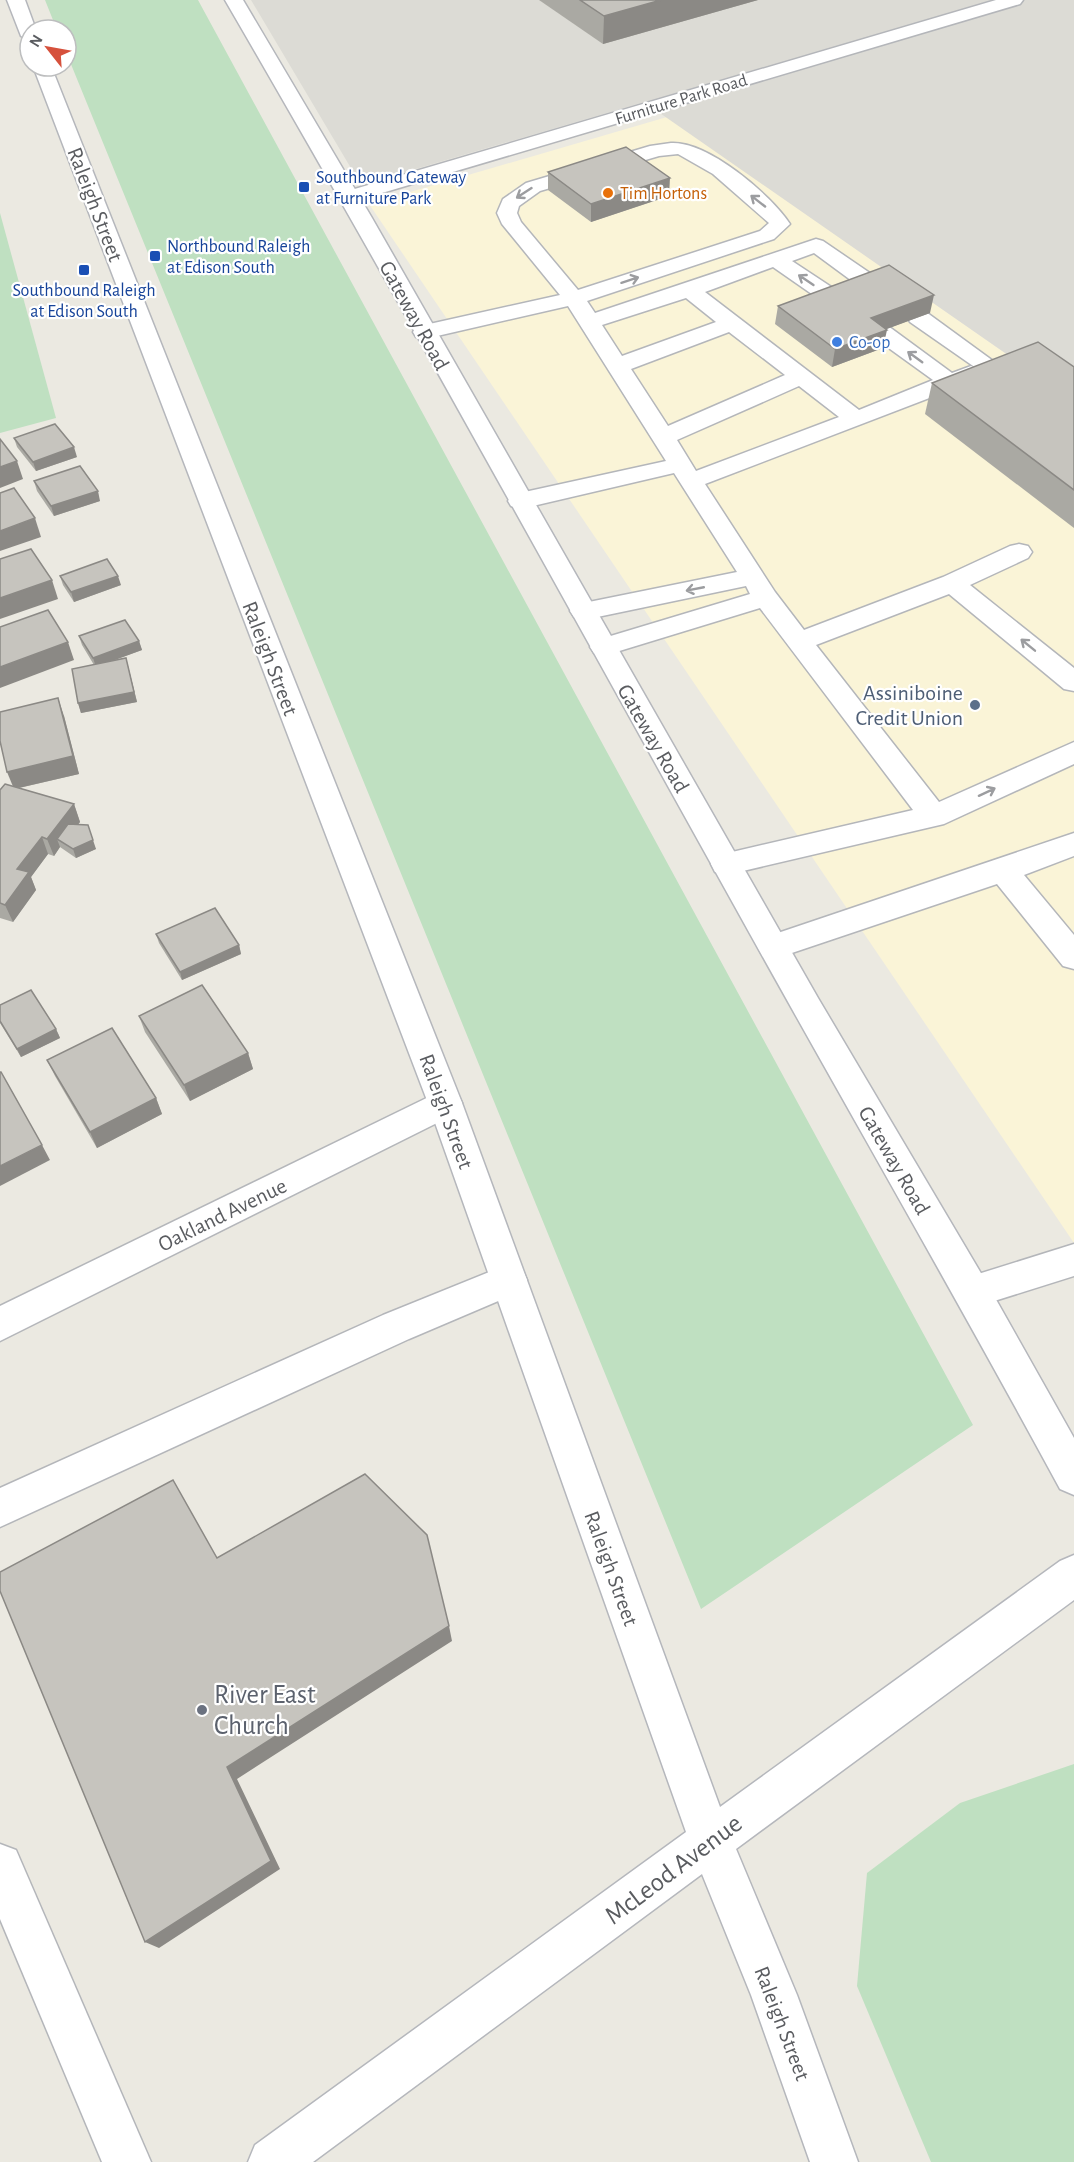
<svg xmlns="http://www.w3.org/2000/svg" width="1074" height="2162" viewBox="0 0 1074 2162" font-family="'Alegreya Sans',sans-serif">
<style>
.commercial{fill:#faf4d7}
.industrial{fill:#dcdbd5}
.green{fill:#bfe0c1}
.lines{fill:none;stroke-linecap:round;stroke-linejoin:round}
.lane-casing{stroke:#b4b6ba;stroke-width:3}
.street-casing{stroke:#b4b6ba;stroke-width:3}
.secondary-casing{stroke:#b5b7bc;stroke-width:3}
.lane{fill:#fff;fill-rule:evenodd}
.street{fill:#fff;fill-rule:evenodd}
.secondary{fill:#fff;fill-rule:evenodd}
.wall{fill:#aaa9a3}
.shaded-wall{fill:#8b8985}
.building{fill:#c6c4be;stroke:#8b8985;stroke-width:1.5}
.oneway{stroke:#9c9da0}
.transit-dot{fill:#1a4fb4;stroke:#fff;stroke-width:2}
.food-dot{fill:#e8710a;stroke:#fff;stroke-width:2}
.shop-dot{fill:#3f7fe0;stroke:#fff;stroke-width:2}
.service-dot{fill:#5c6f8a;stroke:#fff;stroke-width:2}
.worship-dot{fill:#6b7280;stroke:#fff;stroke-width:2}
.labels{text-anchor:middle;stroke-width:4.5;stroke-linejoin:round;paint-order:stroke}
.far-street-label{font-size:18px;fill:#5a5c60;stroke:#fff}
.far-transit-label{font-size:18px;fill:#164399;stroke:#fff;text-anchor:start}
.far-food-label{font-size:18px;fill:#c56008;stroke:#fff;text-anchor:start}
.far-shop-label{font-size:18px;fill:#366cbe;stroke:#fff;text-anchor:start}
.street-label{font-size:22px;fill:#5a5c60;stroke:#fff}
.service-label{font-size:22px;fill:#4e5e75;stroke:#fff;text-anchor:end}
.near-worship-label{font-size:27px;fill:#5b616d;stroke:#fff;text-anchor:start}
.near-street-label{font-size:27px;fill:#5a5c60;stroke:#fff}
</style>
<rect width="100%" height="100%" fill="#ebe9e1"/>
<path class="commercial" d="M 667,117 L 1074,401 L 1074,1243 L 369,204 Z"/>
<path class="industrial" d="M 251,0 L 1074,0 L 1074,401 L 644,102 L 361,185 Z"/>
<g class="green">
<path d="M 45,0 L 198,0 L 973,1425 L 701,1609 L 66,52 L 66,30 L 57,30 Z"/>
<path d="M 0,213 L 56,418 L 0,433 Z"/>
<path d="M 1074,1764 L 1074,2162 L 931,2162 L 857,1986 L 867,1873 L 960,1803 Z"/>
</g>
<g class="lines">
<defs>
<g id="lane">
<path d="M 671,143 C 708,141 770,194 790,224 L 774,239 L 587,301 L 595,313 L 816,239 L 823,241 L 883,282 L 886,287 L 883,292 L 867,292 L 814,253 L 792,261 L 845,296 L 848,301 L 845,306 L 829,306 L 773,267 L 705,292 L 859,410 L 933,380 L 872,336 L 869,331 L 872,326 L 888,326 L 952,373 L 971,366 L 976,368 L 910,322 L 907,317 L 910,312 L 926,312 L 1000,366 L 997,371 L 989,373 L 980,370 L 982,373 L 979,378 L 958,387 L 705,484 L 775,592 L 804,630 L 943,577 L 1010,546 L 1019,544 L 1028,546 L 1032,552 L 1028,558 L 970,585 L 1074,668 L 1074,691 L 1064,689 L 949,594 L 816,645 L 939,802 L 1074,742 L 1074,764 L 944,824 L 726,875 L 715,872 L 711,864 L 715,856 L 913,810 L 760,608 L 603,656 L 594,653 L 590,647 L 594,641 L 750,594 L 746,586 L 583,620 L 574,617 L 570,611 L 574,605 L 737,572 L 674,473 L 520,509 L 511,506 L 508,501 L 511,496 L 520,493 L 666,461 L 568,306 L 424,339 L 416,337 L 413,332 L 416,327 L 560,295 L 502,224 L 497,213 L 503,199 L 526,183 L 650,146 ZM 678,154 L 713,174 L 769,223 L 760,231 L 578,290 L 521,222 L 517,213 L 519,206 L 540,191 L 659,156 ZM 686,298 L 716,322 L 622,356 L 602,325 ZM 729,332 L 785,375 L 668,426 L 631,369 ZM 799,386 L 839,417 L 696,471 L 677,440 Z"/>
<path d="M 1074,833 L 1074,856 L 1024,875 L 1074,935 L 1074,969 L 1063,966 L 997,884 L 774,959 L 763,956 L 758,947 L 763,938 Z"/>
<path d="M 1074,1244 L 1074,1276 L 972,1308 L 959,1304 L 954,1292 L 959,1280 Z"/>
<path d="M 509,1264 L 522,1269 L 527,1280 L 522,1291 L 409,1339 L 0,1527 L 0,1488 L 383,1315 Z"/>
<path d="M 0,1844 L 16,1850 L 151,2162 L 102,2162 L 0,1919 Z"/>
</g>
<g id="street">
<path d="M 996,0 L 1023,0 L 1020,4 L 355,201 L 341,201 L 338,197 L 341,193 Z"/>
<path d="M 445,1089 L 457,1093 L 462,1103 L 457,1113 L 0,1341 L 0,1306 Z"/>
</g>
<g id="secondary">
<path d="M 7,0 L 25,0 L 36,30 L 30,30 L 30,41 L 21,36 Z"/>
<path d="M 225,0 L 243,0 L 372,218 L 818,998 L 985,1280 L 1074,1438 L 1074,1495 L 1060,1489 C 954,1293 842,1100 734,905 C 566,603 399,299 225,0 Z"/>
<path d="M 33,66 L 51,66 L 462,1103 L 720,1807 L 1060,1561 L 1074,1555 L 1074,1600 L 736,1849 L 797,1995 L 858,2162 L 810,2162 L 751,1995 L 702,1874 L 313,2162 L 248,2162 L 255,2145 L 686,1832 L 428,1103 Z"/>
</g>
</defs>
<use href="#lane" class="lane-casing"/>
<use href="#street" class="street-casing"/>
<use href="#secondary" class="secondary-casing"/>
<use href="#lane" class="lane"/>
<use href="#street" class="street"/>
<use href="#secondary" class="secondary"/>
</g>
<g class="wall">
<path d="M 539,0 L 758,0 L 603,44 Z"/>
<path d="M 548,172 L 669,196 L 591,222 L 548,190 Z"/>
<path d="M 778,306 L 930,313 L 886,329 L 883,348 L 832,367 L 775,324 Z"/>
<path d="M 1074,367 L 1074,528 L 925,414 L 932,383 Z"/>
<path d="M 14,438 L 77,457 L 36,471 L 17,447 Z"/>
<path d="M 34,481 L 100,501 L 54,516 L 37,491 Z"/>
<path d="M 60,576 L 121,585 L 74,602 L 63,585 Z"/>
<path d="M 79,636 L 139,641 L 142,650 L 114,660 L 126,658 L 137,702 L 81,713 L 78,703 L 94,665 L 82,645 Z"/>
<path d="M 64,716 L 79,774 L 19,788 L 74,804 L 80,822 L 78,824 L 96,849 L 76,858 L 60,847 L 54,856 L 48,854 L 31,877 L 36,890 L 13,922 L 0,918 L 0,790 L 13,787 Z"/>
<path d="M 156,934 L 239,945 L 241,954 L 182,980 L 159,943 Z"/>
<path d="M 0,1005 L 56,1029 L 60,1038 L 21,1057 L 0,1023 Z"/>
<path d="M 139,1016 L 248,1053 L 253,1069 L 190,1101 L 145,1032 Z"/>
<path d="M 47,1060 L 156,1098 L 162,1114 L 97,1148 L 55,1076 Z"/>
</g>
<g class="shaded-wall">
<path d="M 661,0 L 758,0 L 603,44 L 604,16 Z"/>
<path d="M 670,178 L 669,196 L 591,222 L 591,204 Z"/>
<path d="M 934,295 L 930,313 L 868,336 L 871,318 Z"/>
<path d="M 887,330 L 883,348 L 832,367 L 835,349 Z"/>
<path d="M 74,447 L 77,457 L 36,471 L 33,462 Z"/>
<path d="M 17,461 L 23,479 L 0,488 L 0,467 Z"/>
<path d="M 98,491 L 100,501 L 54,516 L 51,506 Z"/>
<path d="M 35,518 L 41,537 L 0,551 L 0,531 Z"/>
<path d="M 118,576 L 121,585 L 74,602 L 71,592 Z"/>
<path d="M 52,580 L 58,599 L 0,619 L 0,598 Z"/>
<path d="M 139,641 L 142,650 L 96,667 L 93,658 Z"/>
<path d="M 68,642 L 74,660 L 0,688 L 0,667 Z"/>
<path d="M 126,658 L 137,702 L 81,713 L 78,703 Z"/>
<path d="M 58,698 L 64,716 L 79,774 L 14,789 L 7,772 Z"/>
<path d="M 74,804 L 80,822 L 64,843 L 57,839 L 60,847 L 54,856 L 47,839 Z"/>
<path d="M 91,834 L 96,849 L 76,858 L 73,849 Z"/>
<path d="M 42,837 L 48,854 L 31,877 L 36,890 L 13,922 L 5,905 L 17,869 Z"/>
<path d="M 239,945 L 241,954 L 182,980 L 180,972 Z"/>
<path d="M 56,1029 L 60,1038 L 21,1057 L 17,1049 Z"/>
<path d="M 248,1053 L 253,1069 L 190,1101 L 184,1085 Z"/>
<path d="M 156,1098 L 162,1114 L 97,1148 L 90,1132 Z"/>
<path d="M 42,1145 L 50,1160 L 0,1186 L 0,1166 Z"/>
<path d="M 449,1626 L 452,1641 L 237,1779 L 280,1869 L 159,1948 L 145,1942 L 227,1767 Z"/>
</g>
<g class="building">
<path d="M 580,0 L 661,0 L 604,16 Z"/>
<path d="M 626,147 L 670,178 L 591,204 L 548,172 Z"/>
<path d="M 889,265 L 934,295 L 871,318 L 887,330 L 835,349 L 778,306 Z"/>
<path d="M 1038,342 L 1074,367 L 1074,490 L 932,383 Z"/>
<path d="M 55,424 L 74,447 L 33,462 L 14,438 Z"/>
<path d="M 0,439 L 17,461 L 0,467 Z"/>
<path d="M 80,466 L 98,491 L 51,506 L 34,481 Z"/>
<path d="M 14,488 L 35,518 L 0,531 L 0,493 Z"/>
<path d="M 31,549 L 52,580 L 0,598 L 0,559 Z"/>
<path d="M 107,559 L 118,576 L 71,592 L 60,576 Z"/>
<path d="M 48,610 L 68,642 L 0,667 L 0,627 Z"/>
<path d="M 125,620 L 139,641 L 93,658 L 79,636 Z"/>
<path d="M 126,658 L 134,692 L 78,703 L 72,669 Z"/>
<path d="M 58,698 L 73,756 L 7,772 L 0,741 L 0,712 Z"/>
<path d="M 5,784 L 74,804 L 47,839 L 42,837 L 17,869 L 29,872 L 5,905 L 0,903 L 0,790 Z"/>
<path d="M 68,824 L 88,825 L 93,840 L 73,849 L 57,839 Z"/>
<path d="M 215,908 L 239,945 L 180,972 L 156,934 Z"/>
<path d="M 202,985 L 248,1053 L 184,1085 L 139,1016 Z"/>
<path d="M 31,990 L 56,1029 L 17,1049 L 0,1021 L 0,1005 Z"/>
<path d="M 112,1028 L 156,1098 L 90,1132 L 47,1060 Z"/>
<path d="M 0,1072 L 1,1072 L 42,1145 L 0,1166 Z"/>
<path d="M 365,1474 L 427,1535 L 449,1626 L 227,1767 L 271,1861 L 145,1942 L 0,1591 L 0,1572 L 173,1480 L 217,1558 Z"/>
</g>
<defs><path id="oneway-shaft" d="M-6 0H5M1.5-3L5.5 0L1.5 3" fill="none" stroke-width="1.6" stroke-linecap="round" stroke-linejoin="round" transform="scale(1.5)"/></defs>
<g class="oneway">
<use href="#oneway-shaft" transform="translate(524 193) rotate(147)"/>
<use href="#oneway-shaft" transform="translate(758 201) rotate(-142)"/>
<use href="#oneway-shaft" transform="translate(630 280) rotate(-18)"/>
<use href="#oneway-shaft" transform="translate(806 280) rotate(-146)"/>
<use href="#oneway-shaft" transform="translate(915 357) rotate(-144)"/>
<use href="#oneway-shaft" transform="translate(695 589) rotate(169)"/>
<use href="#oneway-shaft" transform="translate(1028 645) rotate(-141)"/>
<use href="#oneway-shaft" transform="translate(987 792) rotate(-25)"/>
</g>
<g class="transit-dot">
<rect x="298" y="181" width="12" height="12" rx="3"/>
<rect x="149" y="250" width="12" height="12" rx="3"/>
<rect x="78" y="264" width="12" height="12" rx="3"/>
</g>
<circle class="food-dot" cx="608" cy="193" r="6"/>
<circle class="shop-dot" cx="837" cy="342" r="6"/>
<circle class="service-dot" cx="975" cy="705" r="6"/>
<circle class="worship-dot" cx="202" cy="1710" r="6"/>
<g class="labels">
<g class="far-street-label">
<text transform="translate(681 99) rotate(-17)" y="6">Furniture Park Road</text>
</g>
<g class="far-transit-label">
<text x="316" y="183">Southbound Gateway<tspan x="316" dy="21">at Furniture Park</tspan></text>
<text x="167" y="252">Northbound Raleigh<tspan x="167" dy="21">at Edison South</tspan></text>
<text x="84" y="296" text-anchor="middle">Southbound Raleigh<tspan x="84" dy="21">at Edison South</tspan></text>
</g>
<g class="far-food-label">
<text x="620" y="199">Tim Hortons</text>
</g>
<g class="far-shop-label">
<text x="849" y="348">Co-op</text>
</g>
<g class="street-label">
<text transform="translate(96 204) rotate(69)" y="8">Raleigh Street</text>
<text transform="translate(415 315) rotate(61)" y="8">Gateway Road</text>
<text transform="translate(271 658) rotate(69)" y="8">Raleigh Street</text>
<text transform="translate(654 738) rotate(60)" y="8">Gateway Road</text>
<text transform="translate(447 1111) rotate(70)" y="8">Raleigh Street</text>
<text transform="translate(895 1160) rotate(60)" y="8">Gateway Road</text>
<text transform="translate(222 1214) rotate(-26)" y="8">Oakland Avenue</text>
<text transform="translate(612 1568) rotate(70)" y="8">Raleigh Street</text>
<text transform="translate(783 2023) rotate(69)" y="8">Raleigh Street</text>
</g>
<g class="service-label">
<text x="963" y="700">Assiniboine<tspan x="963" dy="25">Credit Union</tspan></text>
</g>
<g class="near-worship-label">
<text x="214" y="1703">River East<tspan x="214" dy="31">Church</tspan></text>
</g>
<g class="near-street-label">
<text transform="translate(673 1869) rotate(-37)" y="9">McLeod Avenue</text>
</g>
</g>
<g transform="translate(48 48) rotate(301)"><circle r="28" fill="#ffffff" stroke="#bdbebf" stroke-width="1.5"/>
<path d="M0-4.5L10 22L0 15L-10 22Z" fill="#d6513c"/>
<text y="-9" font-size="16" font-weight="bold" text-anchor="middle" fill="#5a5c60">N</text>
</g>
</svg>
